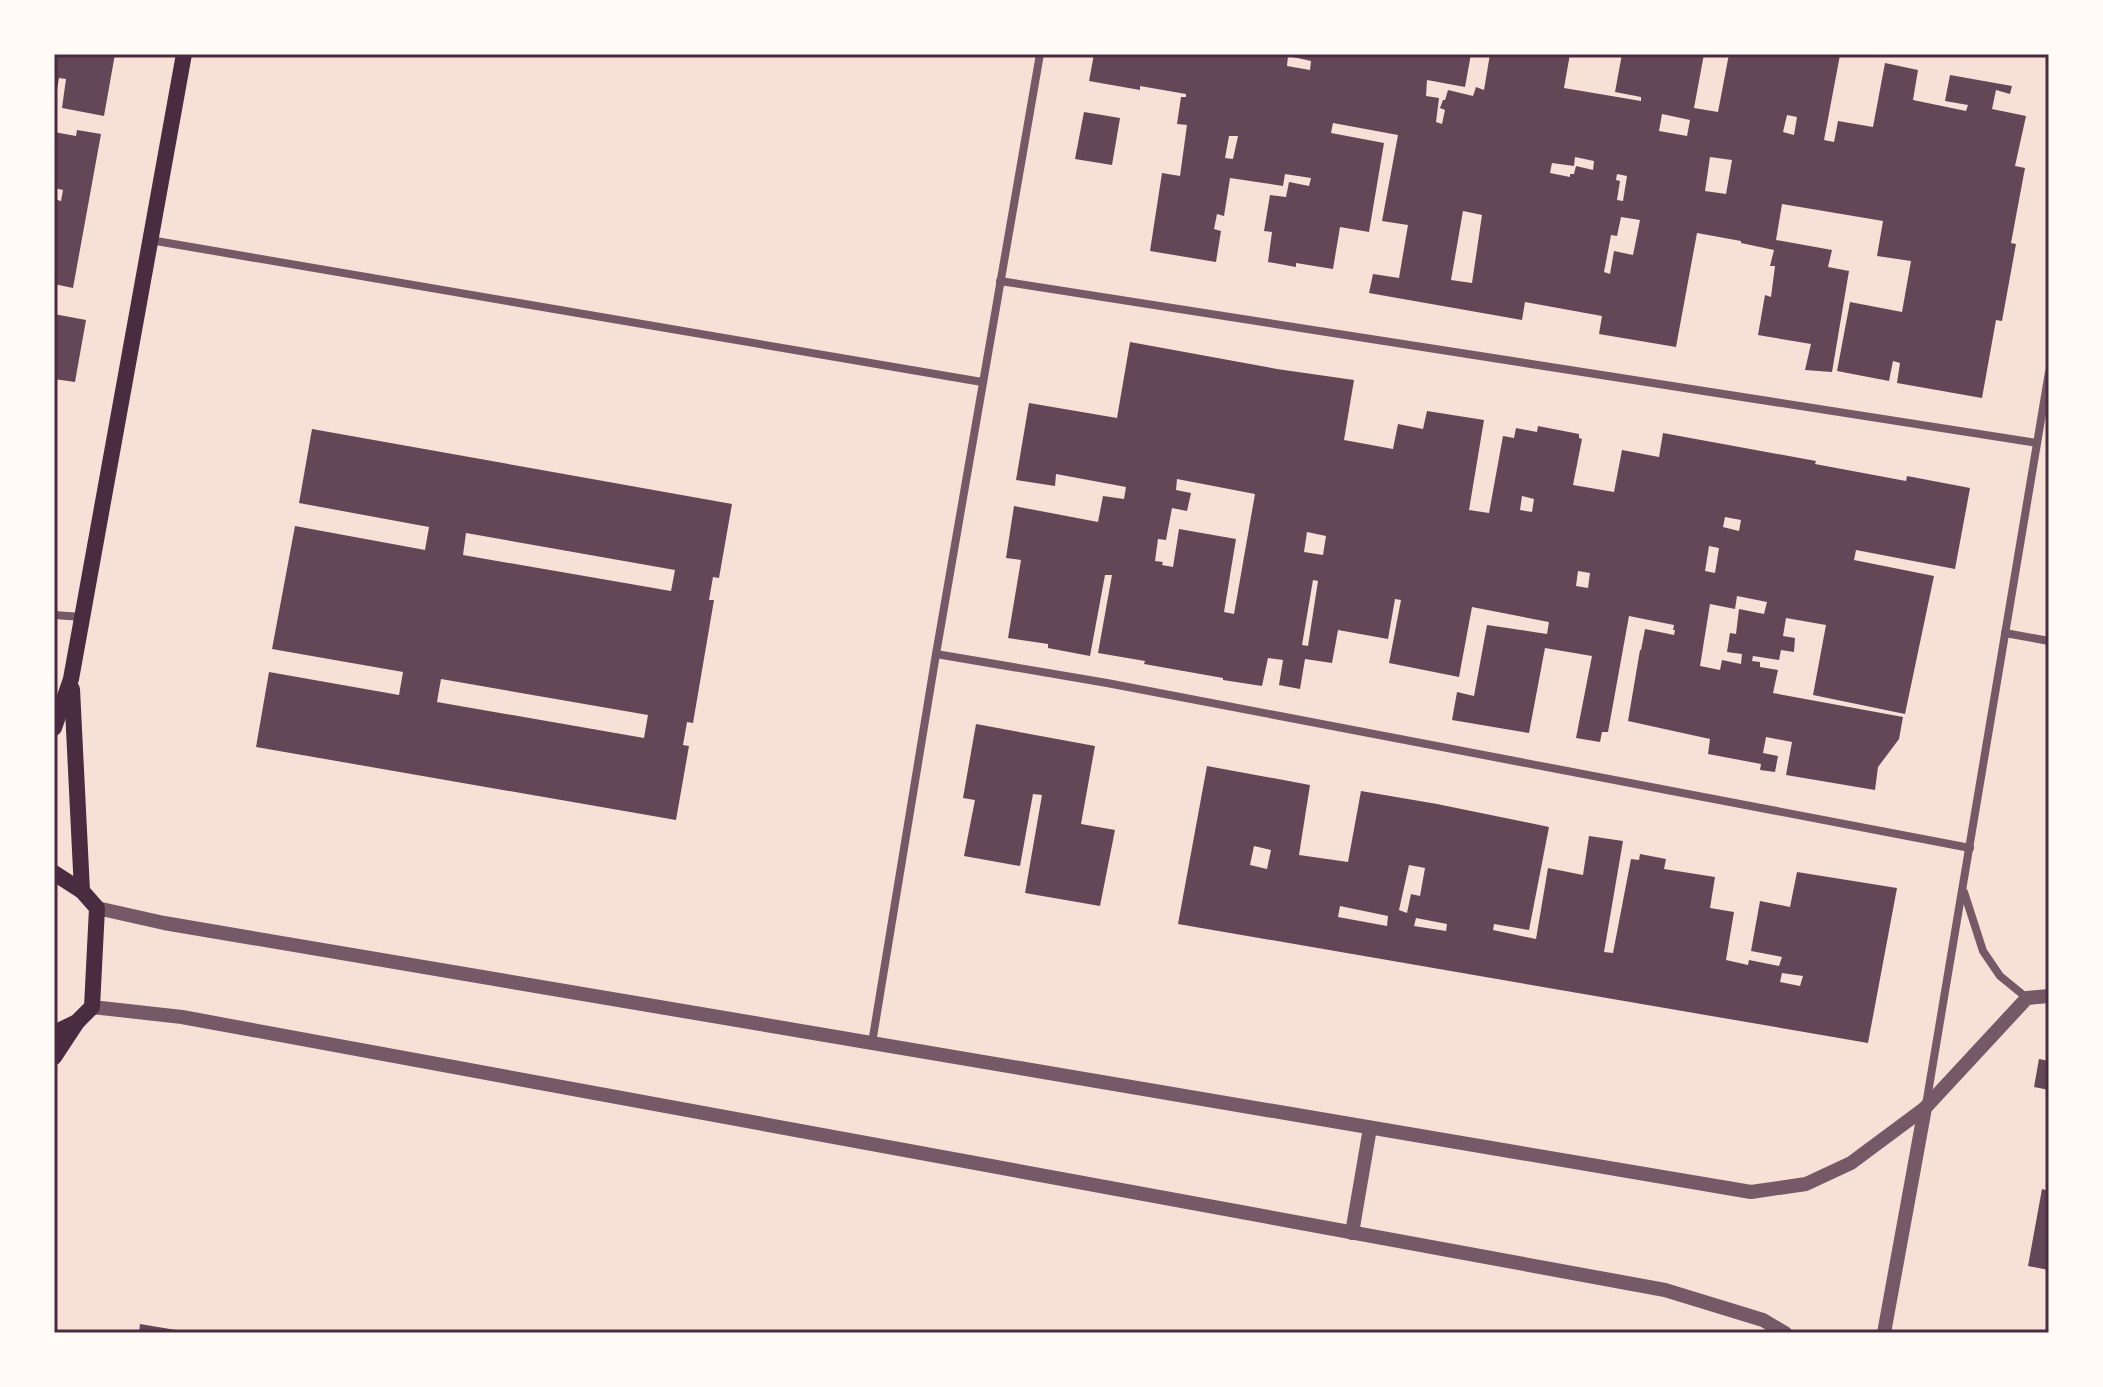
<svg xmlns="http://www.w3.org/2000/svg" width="2103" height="1387" viewBox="0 0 2103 1387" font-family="Montserrat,sans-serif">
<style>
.building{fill:#644757;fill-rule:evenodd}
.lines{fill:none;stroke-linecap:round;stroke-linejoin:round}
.minor{stroke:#755966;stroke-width:8}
.tertiary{stroke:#755966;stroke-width:14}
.secondary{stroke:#4a2c40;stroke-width:16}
.neatline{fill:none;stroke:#4a2c40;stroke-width:3}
</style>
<rect width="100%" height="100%" fill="#f7e1d7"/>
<g class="building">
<path d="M 54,54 L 115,54 L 104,116 L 62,108 L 66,79 L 59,78 L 56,95 L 54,94 Z"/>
<path d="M 1094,54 L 1471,54 L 1465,87 L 1427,80 L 1426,96 L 1439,98 L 1436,122 L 1442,124 L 1445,110 L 1440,108 L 1443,100 L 1445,100 L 1448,90 L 1473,96 L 1476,87 L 1484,90 L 1490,54 L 1570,54 L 1564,88 L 1641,101 L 1641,97 L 1615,92 L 1622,54 L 1704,54 L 1694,108 L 1718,112 L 1729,54 L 1834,54 L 1840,55 L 1824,140 L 1834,142 L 1838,121 L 1873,127 L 1885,63 L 1918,70 L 1913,100 L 1966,111 L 1968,105 L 1945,101 L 1950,75 L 2012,86 L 2010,94 L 1996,90 L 1992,109 L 2026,116 L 2015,166 L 2025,168 L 2011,243 L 2016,244 L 2002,321 L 1996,320 L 1982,398 L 1897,383 L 1900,363 L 1893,361 L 1889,381 L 1837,371 L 1850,302 L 1902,312 L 1911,261 L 1877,256 L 1883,221 L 1782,204 L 1776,240 L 1832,250 L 1828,267 L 1849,271 L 1832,372 L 1805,370 L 1811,344 L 1758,335 L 1765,295 L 1771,297 L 1775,266 L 1770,266 L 1774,250 L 1741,243 L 1741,241 L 1697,233 L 1676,347 L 1599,334 L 1602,316 L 1525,302 L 1522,320 L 1369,293 L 1373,274 L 1399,278 L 1408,225 L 1382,221 L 1398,135 L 1333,123 L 1331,133 L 1384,143 L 1369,232 L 1340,227 L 1333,269 L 1296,263 L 1296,267 L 1268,262 L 1272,232 L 1264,231 L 1270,195 L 1286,197 L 1289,182 L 1309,186 L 1311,178 L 1285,174 L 1283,186 L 1230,178 L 1224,216 L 1217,214 L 1214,229 L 1221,231 L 1216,262 L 1150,251 L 1162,173 L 1180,176 L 1187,125 L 1177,124 L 1181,97 L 1186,97 L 1186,94 L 1140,86 L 1140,90 L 1089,81 ZM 1288,56 L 1311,61 L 1310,70 L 1287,66 ZM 1662,114 L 1690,120 L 1687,136 L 1659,131 ZM 1787,115 L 1797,117 L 1794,135 L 1783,132 ZM 1229,136 L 1238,136 L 1233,159 L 1225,158 ZM 1575,157 L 1594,161 L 1593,170 L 1576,166 L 1574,174 L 1570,174 L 1570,177 L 1550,173 L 1552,163 L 1574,166 ZM 1710,157 L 1732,160 L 1726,194 L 1705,191 ZM 1617,174 L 1627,176 L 1623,201 L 1617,200 L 1620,181 L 1616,180 ZM 1463,211 L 1482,215 L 1472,283 L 1451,280 ZM 1621,217 L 1640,220 L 1633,255 L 1614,251 L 1610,274 L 1604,272 L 1611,235 L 1617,236 Z"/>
<path d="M 1084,112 L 1120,118 L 1112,165 L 1075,159 Z"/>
<path d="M 77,130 L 101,134 L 73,288 L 54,284 L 54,199 L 61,201 L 63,190 L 54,188 L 54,132 L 76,136 Z"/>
<path d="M 54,314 L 86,320 L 75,382 L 54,379 Z"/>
<path d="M 1130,342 L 1277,369 L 1354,380 L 1344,440 L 1393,449 L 1398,424 L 1423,429 L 1427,411 L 1484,420 L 1469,510 L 1489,513 L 1503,436 L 1514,438 L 1516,428 L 1537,432 L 1538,426 L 1579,434 L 1579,438 L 1582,439 L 1573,485 L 1614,492 L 1622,450 L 1659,457 L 1663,433 L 1816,461 L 1815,464 L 1906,481 L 1907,476 L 1970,488 L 1955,569 L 1856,550 L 1854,560 L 1934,576 L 1905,714 L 1813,695 L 1826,625 L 1786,618 L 1783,636 L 1795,638 L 1794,652 L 1781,650 L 1779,660 L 1753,656 L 1752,661 L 1760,662 L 1760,667 L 1778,670 L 1773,693 L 1903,717 L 1899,739 L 1878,767 L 1875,790 L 1786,775 L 1792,742 L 1766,737 L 1763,753 L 1778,756 L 1775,772 L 1760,770 L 1761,764 L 1708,754 L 1710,739 L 1628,721 L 1640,650 L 1641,650 L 1645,629 L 1674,635 L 1675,630 L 1673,630 L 1674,625 L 1629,616 L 1608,732 L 1602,732 L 1600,742 L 1576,738 L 1592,656 L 1545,648 L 1529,733 L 1452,720 L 1457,692 L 1474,696 L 1487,625 L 1547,634 L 1549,622 L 1472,607 L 1459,677 L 1389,663 L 1401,600 L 1395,599 L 1388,639 L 1338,630 L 1332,663 L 1305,659 L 1300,689 L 1279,685 L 1283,660 L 1268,658 L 1262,686 L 1223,680 L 1223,678 L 1144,664 L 1145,661 L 1098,653 L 1112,575 L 1105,575 L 1090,656 L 1048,648 L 1048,644 L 1008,638 L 1021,560 L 1006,558 L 1014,506 L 1098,522 L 1103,496 L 1124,499 L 1126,487 L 1056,474 L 1055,486 L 1016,480 L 1029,403 L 1117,418 ZM 1177,479 L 1255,494 L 1234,614 L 1224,612 L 1236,539 L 1179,529 L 1173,567 L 1162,565 L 1163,562 L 1155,561 L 1158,539 L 1166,540 L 1172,508 L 1187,511 L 1191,493 L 1176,490 ZM 1522,496 L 1534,499 L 1532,512 L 1520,510 ZM 1725,517 L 1741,520 L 1739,531 L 1723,527 ZM 1307,532 L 1326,536 L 1323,555 L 1304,552 ZM 1709,546 L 1719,548 L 1715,573 L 1705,571 ZM 1578,571 L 1590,573 L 1588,588 L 1576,586 ZM 1313,580 L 1318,581 L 1308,646 L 1302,645 ZM 1737,596 L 1767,602 L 1764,614 L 1739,609 L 1736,634 L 1730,633 L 1727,652 L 1742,654 L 1741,664 L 1722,660 L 1720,670 L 1700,666 L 1710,604 L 1735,609 Z"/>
<path d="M 312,429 L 732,504 L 719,578 L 713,577 L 709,600 L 714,600 L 693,723 L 687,722 L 683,745 L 689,746 L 676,820 L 256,747 L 269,672 L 399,695 L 403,672 L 272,649 L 295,526 L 425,550 L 429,527 L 299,503 ZM 466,533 L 675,570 L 671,591 L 463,555 ZM 441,679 L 648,715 L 644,738 L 437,702 Z"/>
<path d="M 976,724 L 1095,746 L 1081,824 L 1115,830 L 1100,906 L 1025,893 L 1042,795 L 1033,794 L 1020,866 L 964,856 L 975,800 L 963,798 Z"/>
<path d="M 1207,766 L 1310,785 L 1299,855 L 1348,862 L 1361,791 L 1437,804 L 1549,827 L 1529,930 L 1494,924 L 1493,930 L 1536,939 L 1548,868 L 1583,875 L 1589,836 L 1623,841 L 1604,952 L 1613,953 L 1631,859 L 1639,860 L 1640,854 L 1666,859 L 1664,869 L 1715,877 L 1710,908 L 1734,912 L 1726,960 L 1748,965 L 1749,960 L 1779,966 L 1782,957 L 1751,951 L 1760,901 L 1790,907 L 1797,872 L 1897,888 L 1868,1043 L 1178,924 ZM 1254,846 L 1271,850 L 1267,869 L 1250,865 ZM 1409,865 L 1425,868 L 1420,896 L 1411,894 L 1407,913 L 1399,910 ZM 1340,906 L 1388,916 L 1387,926 L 1338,917 ZM 1416,918 L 1447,924 L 1446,931 L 1414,926 ZM 1782,973 L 1803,976 L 1800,986 L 1780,982 Z"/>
<path d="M 2039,1059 L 2049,1061 L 2049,1090 L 2034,1087 Z"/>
<path d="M 2042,1189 L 2049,1191 L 2049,1270 L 2028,1266 Z"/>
<path d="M 140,1324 L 182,1331 L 182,1333 L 139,1333 Z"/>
</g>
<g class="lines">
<g class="minor">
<path d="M 150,240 L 982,382"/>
<path d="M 1000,281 L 2037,443"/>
<path d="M 54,615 L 82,617"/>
<path d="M 2005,633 L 2049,641"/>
<path d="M 936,654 L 1107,683 L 1970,848"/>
<path d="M 1964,892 L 1983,951 L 2000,976 L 2027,998"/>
<path d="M 872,1043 L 936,654 L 1040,54"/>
<path d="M 1926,1105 L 2049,372"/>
</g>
<g class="tertiary">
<path d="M 97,908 L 164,923 L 1751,1192 L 1806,1184 L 1851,1163 L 1925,1108 L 2027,998 L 2049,996"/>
<path d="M 92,1007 L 182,1017 L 1665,1290 L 1763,1320 L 1785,1333"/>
<path d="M 1352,1233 L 1370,1128"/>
<path d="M 1884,1333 L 1925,1108"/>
</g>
<g class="secondary">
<path d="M 72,689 L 82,891"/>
<path d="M 54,728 L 71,679 L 184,54"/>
<path d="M 54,873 L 82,891 L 97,908 L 92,1007 L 77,1022 L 54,1033"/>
<path d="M 54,1057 L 77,1022"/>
</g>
</g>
<rect width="2103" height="1387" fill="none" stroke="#fffaf5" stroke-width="112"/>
<rect x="56" y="56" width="1991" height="1275" class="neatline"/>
</svg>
